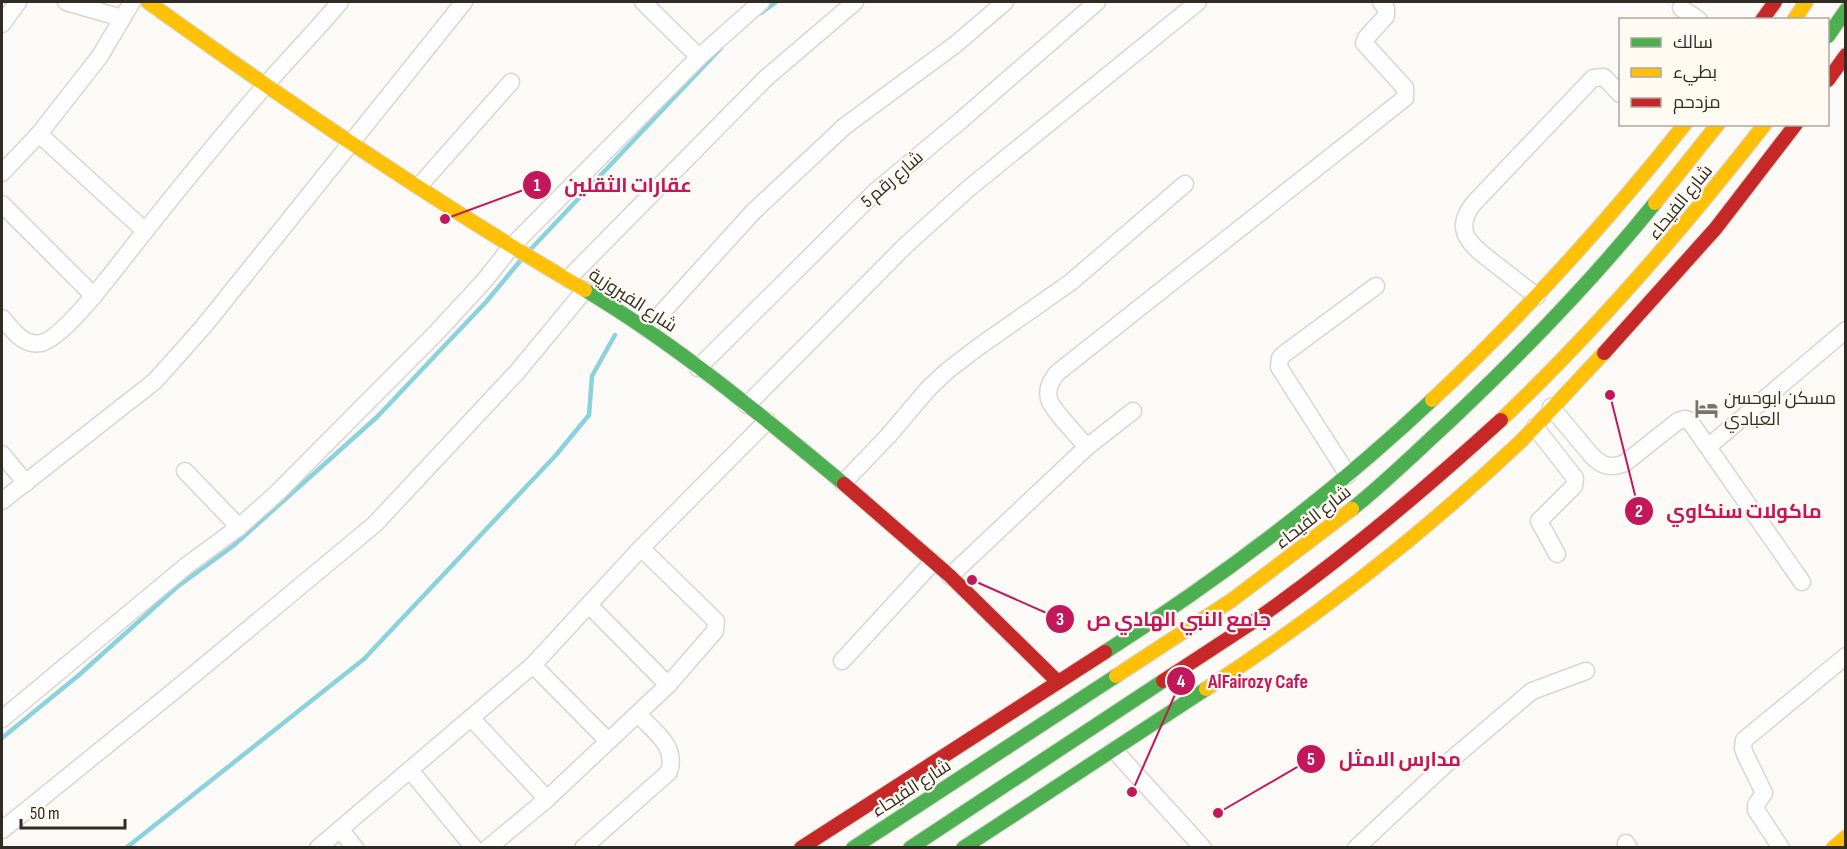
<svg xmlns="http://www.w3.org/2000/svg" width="1847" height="849" viewBox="0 0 1847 849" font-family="'Sofia Sans Condensed',Cairo,sans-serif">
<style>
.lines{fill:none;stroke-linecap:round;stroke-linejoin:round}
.stream{stroke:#8bd1de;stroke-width:4.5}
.street-casing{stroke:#d9d6d1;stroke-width:19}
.fast-casing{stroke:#d9d6d1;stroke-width:16}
.slow-casing{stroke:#d9d6d1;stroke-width:16}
.jam-casing{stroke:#d9d6d1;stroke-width:16}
.street{stroke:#fffefe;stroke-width:16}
.fast{stroke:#4caf50;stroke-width:14}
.slow{stroke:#ffc107;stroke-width:14}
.jam{stroke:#c62828;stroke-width:14}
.labels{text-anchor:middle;stroke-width:4.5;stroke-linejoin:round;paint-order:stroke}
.street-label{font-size:18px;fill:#302c24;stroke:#fffbf3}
.poi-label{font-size:18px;fill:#302c24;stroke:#fffbf3;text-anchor:start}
.leader{fill:none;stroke:#c2185b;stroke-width:2}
.callout-dot{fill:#c2185b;stroke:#fffbf3;stroke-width:2}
.mark-label{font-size:18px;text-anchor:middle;font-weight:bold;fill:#fff}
.callout-label{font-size:20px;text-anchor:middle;font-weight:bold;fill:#c2185b;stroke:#fffbf3;stroke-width:4.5;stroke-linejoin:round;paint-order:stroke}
</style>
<rect width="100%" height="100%" fill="#fcfaf6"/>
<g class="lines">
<g class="stream">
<path d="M 761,13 L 776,2"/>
<path d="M 529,251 L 721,48"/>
<path d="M 2,738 L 79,675 L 177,587 L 233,546 L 377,417 L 486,302 L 521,260"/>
<path d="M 126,848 L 364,659 L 556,455 L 589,415 L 592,376 L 615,335"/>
</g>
<defs>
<g id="street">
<path d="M 66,2 L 122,18"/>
<path d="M 643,2 L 699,57"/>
<path d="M 1681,8 L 1699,20"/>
<path d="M 2,24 L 18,2"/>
<path d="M 39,134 L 145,231"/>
<path d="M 2,173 L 39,134 L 100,56 L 132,2"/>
<path d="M 420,185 L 511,82"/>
<path d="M 2,204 L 94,296"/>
<path d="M 568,279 L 766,78 L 855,2"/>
<path d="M 1537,296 C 1524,287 1512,277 1499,267 C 1476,249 1449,233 1474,203 L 1593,78 L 1604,77 L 1620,94"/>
<path d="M 2,318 C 12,329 24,347 41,343 C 60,339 96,293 109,277 C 159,213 211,148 264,87 C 289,58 316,31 340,2"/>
<path d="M 647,329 L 753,212 L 845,126 L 956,44 L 1005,2"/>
<path d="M 698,368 L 876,191 L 959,122 L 1097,2"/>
<path d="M 747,405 L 906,245 L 968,189 L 1198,2"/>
<path d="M 1551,407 L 1592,456 C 1602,466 1611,469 1625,463 L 1678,421 L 1685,419 L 1689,420 L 1802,582"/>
<path d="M 1535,427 L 1575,478 L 1574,486 L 1539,521 L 1557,554"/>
<path d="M 1709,446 L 1846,330"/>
<path d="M 1087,447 C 1079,437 1051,409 1049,399 C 1046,388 1052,380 1057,373 L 1405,98 L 1405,88 L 1364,43 L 1366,38 L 1386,16 L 1386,8 L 1381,2"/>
<path d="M 2,454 L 26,483"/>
<path d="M 185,471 L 239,527"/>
<path d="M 1348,475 L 1279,367 L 1280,358 L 1284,354 L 1376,286"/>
<path d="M 843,483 L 889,435 L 928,389 L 947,371 L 977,348 L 1071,282 L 1185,184"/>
<path d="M 2,501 L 155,381 L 204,326 L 464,2"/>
<path d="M 950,576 L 1087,447 L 1133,411"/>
<path d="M 589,605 L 668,685"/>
<path d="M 842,661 L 933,562"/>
<path d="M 533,665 L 608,741"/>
<path d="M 2,719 L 186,566 L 239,527 L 277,493 L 437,332 L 485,280 L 511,247 L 699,57 L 761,2"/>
<path d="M 472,719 L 547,799"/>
<path d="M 1114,750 L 1203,848"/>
<path d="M 410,770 L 474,848"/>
<path d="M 340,829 L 355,848"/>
<path d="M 2,830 L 180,686 L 375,524 L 517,372 L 585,290"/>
<path d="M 1626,843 L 1629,848"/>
<path d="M 318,848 L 533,665 L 641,548 L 767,421"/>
<path d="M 488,848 L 547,799 L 668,685 L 715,631 L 716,621 L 641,548"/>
<path d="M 583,848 L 669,772 C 677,745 655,733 638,714"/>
<path d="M 1356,848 L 1446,764 L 1532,691 L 1586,671"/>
<path d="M 1781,848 L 1756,810 L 1756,805 L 1764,793 L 1745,754 L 1743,748 L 1744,740 L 1846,656"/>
</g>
<g id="fast">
<path d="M 1828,36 L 1846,10"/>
<path d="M 585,290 C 677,345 761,415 844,484"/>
<path d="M 1352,509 C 1387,481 1418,450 1451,420 C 1523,352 1593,280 1655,203"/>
<path d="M 1105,652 C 1221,578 1332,494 1432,400"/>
<path d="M 853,848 L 1116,676"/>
<path d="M 910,848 L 1163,681"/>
<path d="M 963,848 L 1206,689"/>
</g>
<g id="slow">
<path d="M 148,2 C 290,104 434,202 585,290"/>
<path d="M 1794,20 L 1806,2"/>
<path d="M 1655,203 L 1718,124"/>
<path d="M 1432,400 C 1524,314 1607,222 1685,124"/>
<path d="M 1501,420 C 1598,328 1683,229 1765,124"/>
<path d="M 1116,676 L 1232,600 L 1352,509"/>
<path d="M 1206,689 C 1318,616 1423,534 1520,442 C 1549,413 1576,382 1604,353"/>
<path d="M 1833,848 L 1846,837"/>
</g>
<g id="jam">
<path d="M 1762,20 L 1775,2"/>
<path d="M 1828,80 L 1846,55"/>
<path d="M 1604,353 L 1716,228 L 1796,124"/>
<path d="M 844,484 L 950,576 L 1058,682"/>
<path d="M 1163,681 C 1192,662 1221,643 1250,624 C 1339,562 1422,492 1501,420"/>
<path d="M 801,848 L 1105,652"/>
</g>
</defs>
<use href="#street" class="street-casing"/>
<use href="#fast" class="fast-casing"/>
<use href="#slow" class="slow-casing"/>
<use href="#jam" class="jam-casing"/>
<use href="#street" class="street"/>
<use href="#fast" class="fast"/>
<use href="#slow" class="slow"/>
<use href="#jam" class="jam"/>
</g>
<defs>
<symbol id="hotel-bare" viewBox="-9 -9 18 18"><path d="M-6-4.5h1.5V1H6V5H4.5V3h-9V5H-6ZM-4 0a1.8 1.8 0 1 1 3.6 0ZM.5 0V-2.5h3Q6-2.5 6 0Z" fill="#77746e" stroke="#fffbf3" stroke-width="2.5" paint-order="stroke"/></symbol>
</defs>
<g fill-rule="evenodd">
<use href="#hotel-bare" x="1690" y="392" width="33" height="33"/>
</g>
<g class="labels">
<g class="street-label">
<text transform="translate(892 179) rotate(-41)" y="6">شارع رقم 5</text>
<text transform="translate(1680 202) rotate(-51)" y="6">شارع الفيحاء</text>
<text transform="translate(633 300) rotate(33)" y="6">شارع الفيروزية</text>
<text transform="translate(1313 517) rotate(-38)" y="6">شارع الفيحاء</text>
<text transform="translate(911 788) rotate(-33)" y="6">شارع الفيحاء</text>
</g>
<g class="poi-label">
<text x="1724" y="404">مسكن ابوحسن<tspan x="1724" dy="21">العبادي</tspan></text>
</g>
</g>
<path class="leader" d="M445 219L537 185M1610 395L1639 511M972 580L1060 619M1132 792L1181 681M1218 813L1311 759"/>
<g class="callout-dot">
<circle cx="445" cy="219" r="6"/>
<circle cx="1610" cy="395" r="6"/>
<circle cx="972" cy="580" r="6"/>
<circle cx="1132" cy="792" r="6"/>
<circle cx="1218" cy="813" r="6"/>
<circle cx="537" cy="185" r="15"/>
<circle cx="1639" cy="511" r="15"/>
<circle cx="1060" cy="619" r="15"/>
<circle cx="1181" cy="681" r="15"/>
<circle cx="1311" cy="759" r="15"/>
</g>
<g class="mark-label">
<text x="537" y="191">1</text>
<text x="1639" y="517">2</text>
<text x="1060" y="625">3</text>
<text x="1181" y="687">4</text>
<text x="1311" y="765">5</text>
</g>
<g class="callout-label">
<text x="628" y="192">عقارات الثقلين</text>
<text x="1744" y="518">ماكولات سنكاوي</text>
<text x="1179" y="626">جامع النبي الهادي ص</text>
<text x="1258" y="688">AlFairozy Cafe</text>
<text x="1400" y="766">مدارس الامثل</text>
</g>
<rect width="1847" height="849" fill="none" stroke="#302c24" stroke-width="6"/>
<rect x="1619" y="18" width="210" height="108" fill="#fffbf3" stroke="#aca8a0" stroke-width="1.5"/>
<rect x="1631" y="38" width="30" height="9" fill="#4caf50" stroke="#aca8a0" stroke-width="1.5"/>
<text x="1673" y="48" font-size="18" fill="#302c24">سالك</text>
<rect x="1631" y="68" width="30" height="9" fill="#ffc107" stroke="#aca8a0" stroke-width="1.5"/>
<text x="1673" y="78" font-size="18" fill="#302c24">بطيء</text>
<rect x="1631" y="98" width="30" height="9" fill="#c62828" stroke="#aca8a0" stroke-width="1.5"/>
<text x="1673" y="108" font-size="18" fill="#302c24">مزدحم</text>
<path d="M21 819v9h104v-9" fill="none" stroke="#302c24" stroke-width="3"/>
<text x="30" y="819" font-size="18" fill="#302c24" stroke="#fffbf3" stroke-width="4.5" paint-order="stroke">50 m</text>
</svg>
